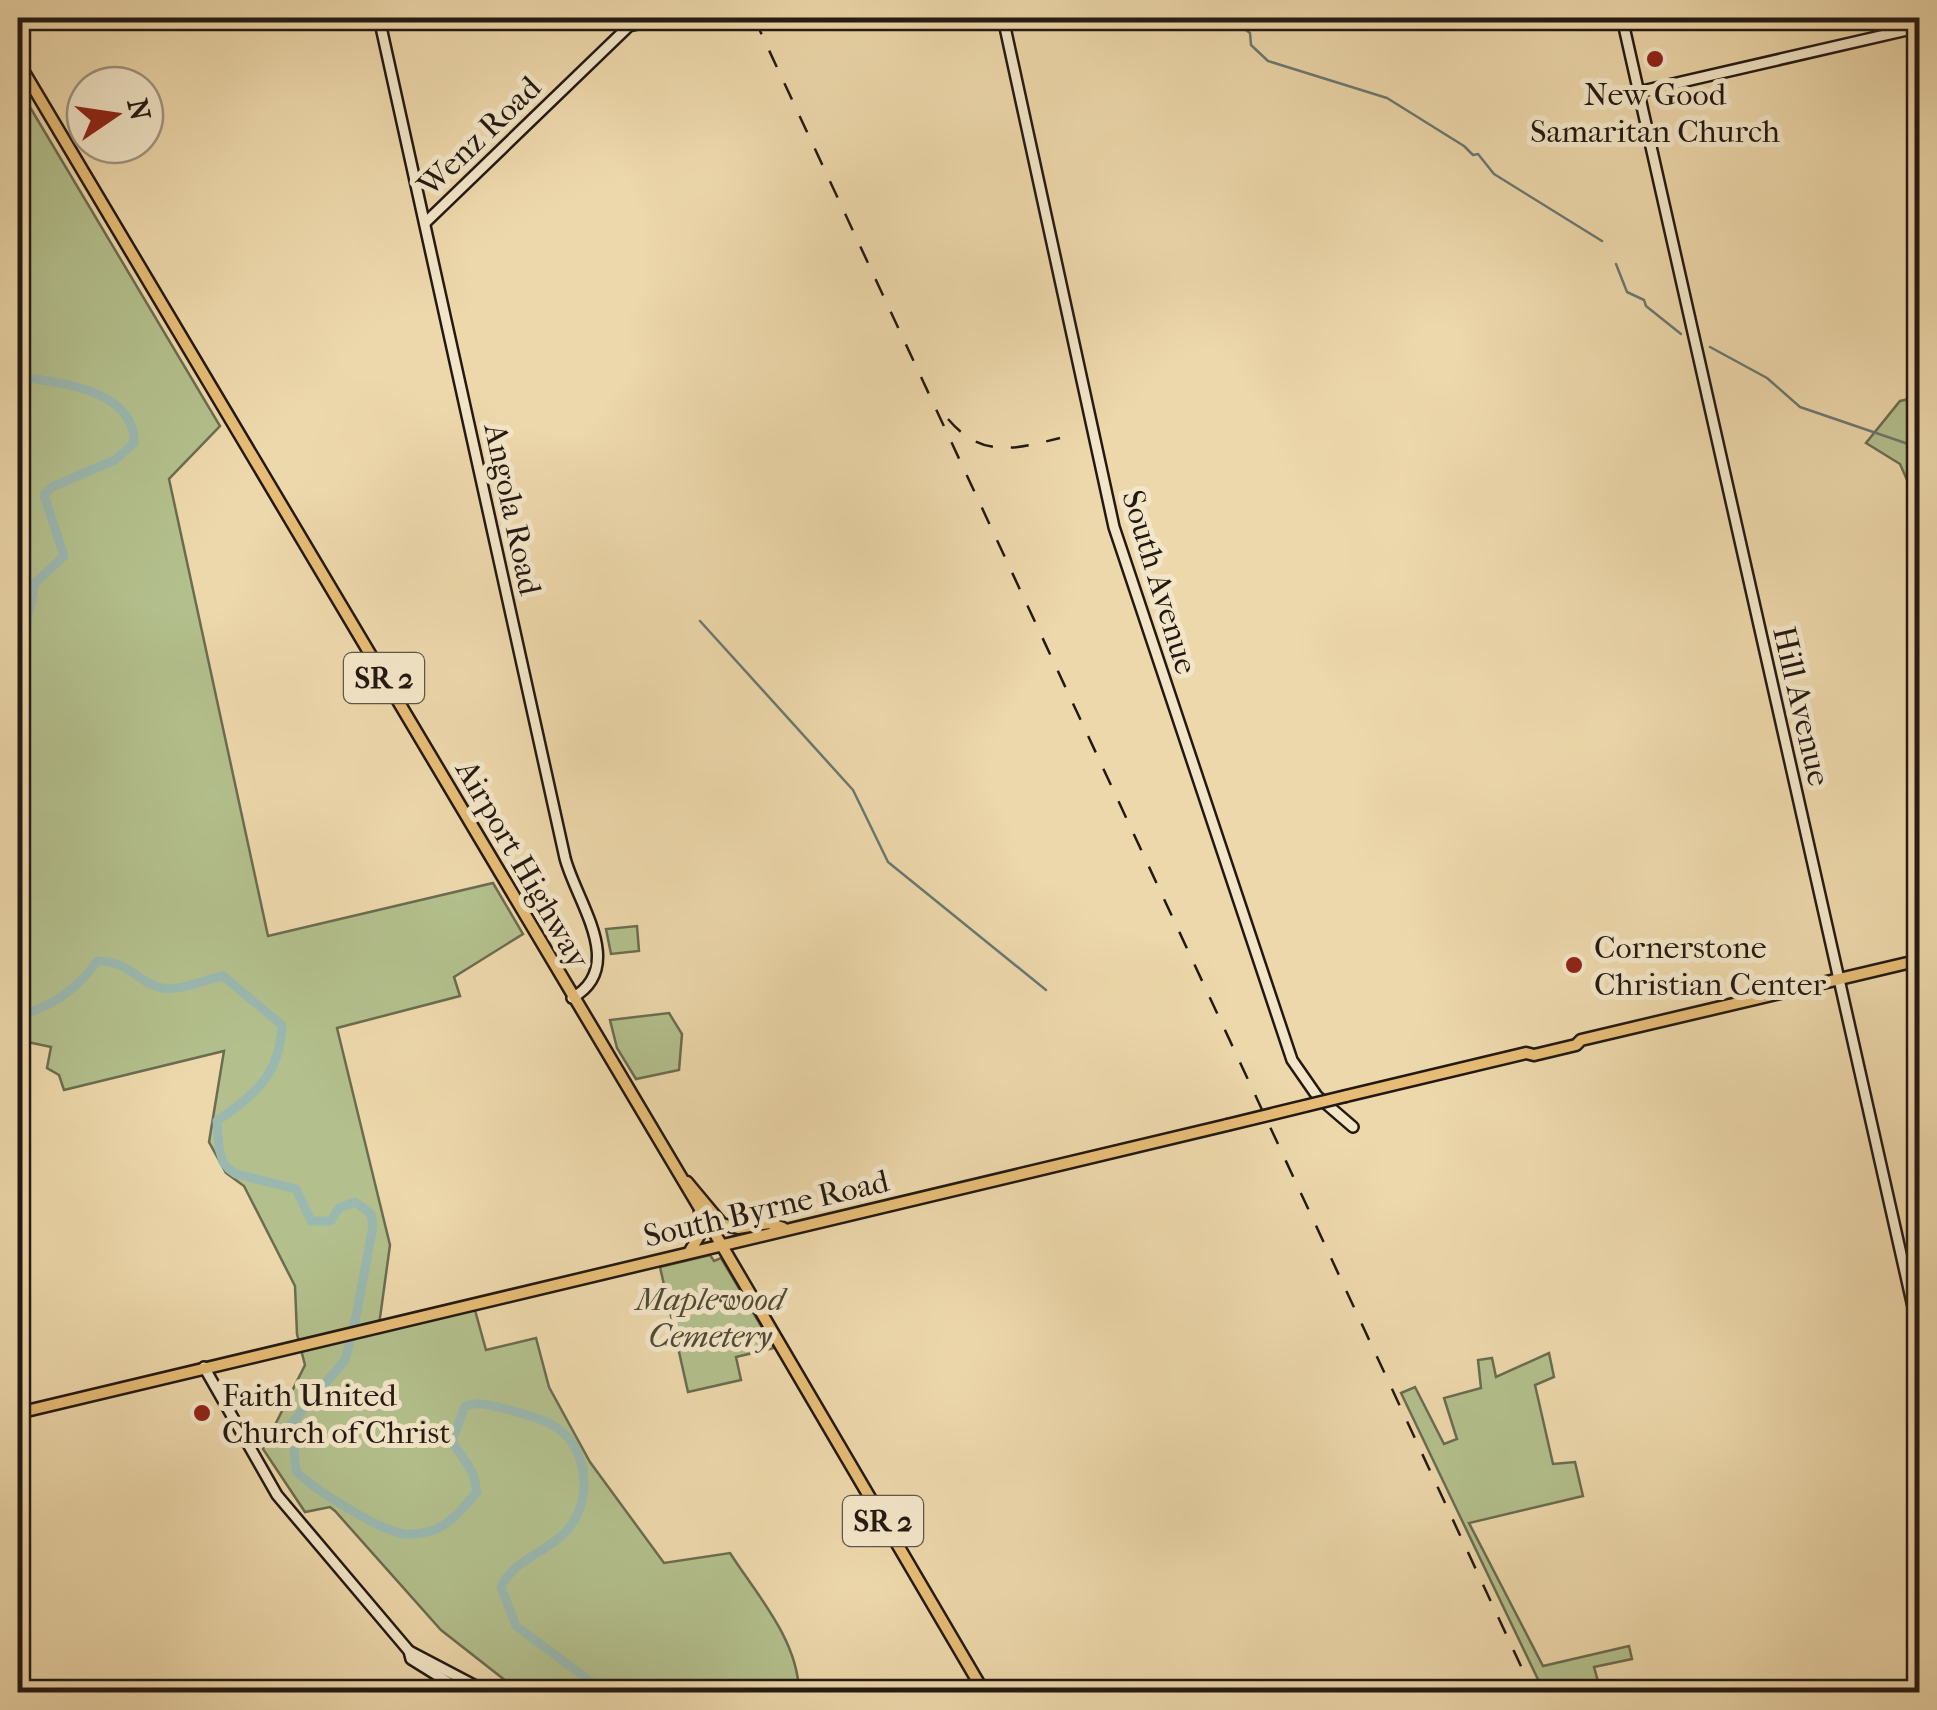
<svg xmlns="http://www.w3.org/2000/svg" width="1937" height="1710" viewBox="0 0 1937 1710" font-family="'IM FELL French Canon',serif">
<style>
.green{fill:#b3c08d;stroke:#6b6c50;stroke-width:2.5}
.lines{fill:none;stroke-linecap:round;stroke-linejoin:round}
.stream{stroke:#6a7871;stroke-width:2.5}
.river{stroke:#9ab8b0;stroke-width:9}
.secondary-casing{stroke:#231912;stroke-width:14}
.primary-casing{stroke:#231912;stroke-width:15}
.secondary{stroke:#f3e6c8;stroke-width:9}
.primary{stroke:#e6bc76;stroke-width:10}
.rail{stroke:#231912;stroke-width:2.5;stroke-dasharray:18 18;stroke-linecap:butt}
.primary-bridge-casing{stroke:#231912;stroke-width:15;stroke-linecap:butt}
.primary-bridge{stroke:#e6bc76;stroke-width:10}
.poi-dot{fill:#8f2418;stroke:#f3e6c8;stroke-width:4}
.labels{text-anchor:middle;stroke-width:10;stroke-linejoin:round;paint-order:stroke}
.shield{fill:#f3e6c8;stroke:#615649;stroke-width:2.5}
.shield-label{font-size:30px;font-weight:bold;fill:#231912}
.poi-label{font-size:32px;fill:#231912;stroke:#f3e6c8;text-anchor:start}
.street-label{font-size:32px;fill:#231912;stroke:#f3e6c8}
.park-label{font-size:32px;font-style:italic;fill:#4e4b37;stroke:#f3e6c8}
</style>
<rect width="100%" height="100%" fill="#edd8ab"/>
<filter id="stains"><feTurbulence type="fractalNoise" baseFrequency=".002" numOctaves="4"/><feColorMatrix values="0 0 0 0 .2 0 0 0 0 .09 0 0 0 0 .02 0 0 0 .5 -.17"/></filter>
<radialGradient id="worn" r=".72"><stop offset=".6" stop-color="#630" stop-opacity="0"/><stop offset="1" stop-color="#630" stop-opacity=".3"/></radialGradient>
<g class="green">
<path d="M 18,87 L 220,426 L 169,479 L 268,936 L 493,883 L 523,934 L 454,977 L 460,996 L 337,1028 L 390,1245 L 379,1325 L 473,1303 L 486,1350 L 536,1338 L 549,1387 L 590,1462 L 664,1563 L 730,1553 C 757,1595 798,1640 799,1692 L 520,1692 L 441,1630 L 335,1511 L 330,1507 L 305,1512 L 263,1449 L 305,1365 L 297,1334 L 295,1286 L 244,1186 L 226,1173 L 209,1142 L 224,1051 L 64,1090 L 59,1075 L 47,1068 L 51,1047 L 18,1040 Z"/>
<path d="M 1919,397 L 1920,397 L 1919,507 L 1900,464 L 1866,443 L 1900,401 Z"/>
<path d="M 637,926 L 639,951 L 611,954 L 606,929 Z"/>
<path d="M 669,1013 L 682,1034 L 679,1070 L 636,1079 L 617,1048 L 610,1020 Z"/>
<path d="M 710,1255 L 714,1261 L 721,1258 L 774,1348 L 736,1357 L 741,1380 L 688,1392 L 660,1267 Z"/>
<path d="M 1549,1353 L 1554,1377 L 1535,1385 L 1553,1464 L 1575,1462 L 1583,1496 L 1469,1523 L 1543,1666 L 1629,1646 L 1632,1659 L 1594,1667 L 1601,1692 L 1544,1692 L 1401,1393 L 1415,1387 L 1444,1444 L 1457,1439 L 1444,1398 L 1481,1388 L 1478,1360 L 1492,1358 L 1496,1377 Z"/>
</g>
<g class="lines">
<g class="stream">
<path d="M 1229,18 L 1236,28 L 1243,28 L 1250,33 L 1251,45 L 1268,61 L 1387,98 L 1464,146 L 1473,155 L 1478,154 L 1494,174 L 1602,241"/>
<path d="M 1616,264 L 1627,292 L 1644,300 L 1646,306 L 1681,334"/>
<path d="M 1710,347 L 1767,378 L 1800,407 L 1920,448"/>
<path d="M 700,621 L 853,790 L 888,862 L 1046,990"/>
</g>
<g class="river">
<path d="M 18,376 C 56,383 135,388 134,443 L 115,460 L 52,487 L 44,495 L 64,556 L 35,583 L 18,664"/>
<path d="M 18,1016 C 52,1006 76,991 97,961 C 131,961 137,983 162,988 C 183,991 202,980 223,976 L 282,1025 C 280,1074 256,1094 217,1121 L 219,1148 L 223,1162 L 229,1169 L 236,1174 L 296,1189 L 311,1221 L 331,1221 L 339,1208 L 355,1202 L 371,1214 L 373,1226 L 355,1322 L 345,1360 L 292,1423 L 296,1471 C 313,1489 382,1532 405,1534 C 413,1535 429,1532 436,1529 C 452,1523 466,1504 477,1492 L 473,1473 L 452,1441 L 465,1406 C 480,1400 495,1407 510,1410 C 527,1415 546,1419 560,1430 C 585,1450 590,1488 577,1515 C 561,1551 517,1553 501,1587 L 516,1626 L 605,1692"/>
</g>
<defs>
<g id="secondary">
<path d="M 379,18 L 565,858 C 576,901 628,967 572,998"/>
<path d="M 1003,18 L 1114,527 L 1292,1060 L 1317,1096 L 1353,1127"/>
<path d="M 1622,18 L 1920,1338"/>
<path d="M 1638,92 L 1920,27"/>
<path d="M 425,223 L 629,26 L 664,18"/>
<path d="M 204,1367 L 277,1495 L 409,1651 L 411,1659 L 464,1692"/>
<path d="M 409,1651 L 487,1692"/>
</g>
<g id="primary">
<path d="M 18,62 L 721,1244 L 984,1692"/>
<path d="M 1346,1096 L 1526,1053 L 1534,1055 L 1576,1045 L 1581,1040 L 1920,960"/>
<path d="M 687,1182 L 722,1224 L 738,1228 L 769,1223 L 783,1228"/>
<path d="M 690,1251 L 699,1236 L 700,1211"/>
<path d="M 18,1413 L 1227,1125"/>
</g>
</defs>
<use href="#secondary" class="secondary-casing"/>
<use href="#primary" class="primary-casing"/>
<use href="#secondary" class="secondary"/>
<use href="#primary" class="primary"/>
<g class="rail">
<path d="M 754,18 L 1533,1692"/>
<path d="M 948,419 C 982,459 1015,449 1060,438"/>
</g>
<defs>
<path id="primary-bridge" d="M 1227,1125 L 1346,1096"/>
</defs>
<use href="#primary-bridge" class="primary-bridge-casing"/>
<use href="#primary-bridge" class="primary-bridge"/>
</g>
<g class="poi-dot">
<circle cx="1655" cy="59" r="10"/>
<circle cx="1574" cy="965" r="10"/>
<circle cx="202" cy="1413" r="10"/>
</g>
<g class="labels">
<g class="shield">
<rect x="344" y="653" width="80" height="50" rx="8"/>
<rect x="843" y="1496" width="80" height="50" rx="8"/>
</g>
<g class="shield-label">
<text x="384" y="688">SR 2</text>
<text x="883" y="1531">SR 2</text>
</g>
<g class="poi-label">
<text x="1655" y="105" text-anchor="middle">New Good<tspan x="1655" dy="37">Samaritan Church</tspan></text>
<text x="1594" y="958">Cornerstone<tspan x="1594" dy="37">Christian Center</tspan></text>
<text x="222" y="1406">Faith United<tspan x="222" dy="37">Church of Christ</tspan></text>
</g>
<g class="street-label">
<text transform="translate(479 136) rotate(-44)" y="11">Wenz Road</text>
<text transform="translate(513 509) rotate(78)" y="11">Angola Road</text>
<text transform="translate(1160 582) rotate(73)" y="11">South Avenue</text>
<text transform="translate(1802 706) rotate(77)" y="11">Hill Avenue</text>
<text transform="translate(523 864) rotate(60)" y="11">Airport Highway</text>
<text transform="translate(766 1208) rotate(-13)" y="11">South Byrne Road</text>
</g>
<g class="park-label">
<text x="710" y="1310">Maplewood<tspan x="710" dy="37">Cemetery</tspan></text>
</g>
</g>
<rect width="1937" height="1710" fill="none" stroke="#edd8ab" stroke-width="60"/>
<rect x="20" y="20" width="1897" height="1670" fill="none" stroke="#231912" stroke-width="5"/>
<rect x="30" y="30" width="1877" height="1650" fill="none" stroke="#231912" stroke-width="2.5"/>
<g transform="translate(115 115) rotate(77)"><circle r="48" fill="#f3e6c8" stroke="#a0947f" stroke-width="2.5"/>
<path d="M0-8L18 38L0 25L-18 38Z" fill="#8f2418"/>
<text y="-15" font-size="28" font-weight="bold" text-anchor="middle" fill="#231912">N</text>
</g>
<rect width="100%" height="100%" filter="url(#stains)"/>
<rect width="100%" height="100%" fill="url(#worn)"/>
</svg>
